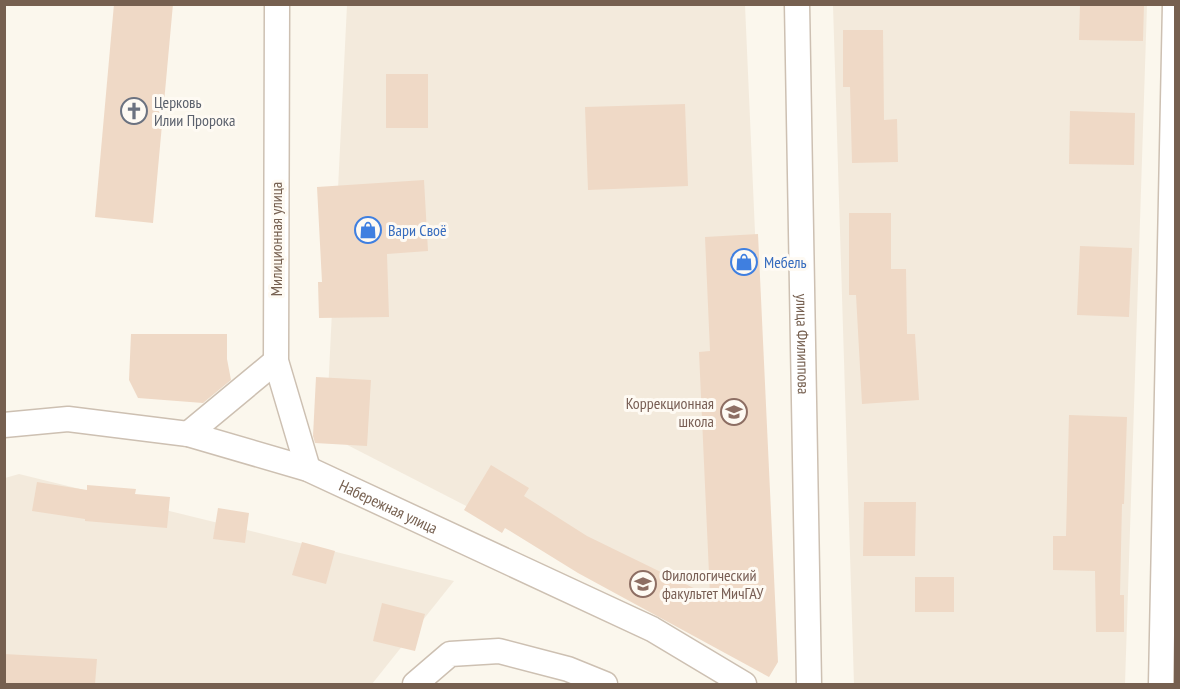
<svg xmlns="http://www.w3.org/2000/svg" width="1180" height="689" viewBox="0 0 1180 689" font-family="'PT Sans Narrow',sans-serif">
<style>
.residential{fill:#f3eadc}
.building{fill:#efd9c6}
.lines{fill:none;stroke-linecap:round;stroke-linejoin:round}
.minor-casing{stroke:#cdc0b2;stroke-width:27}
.minor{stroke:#fff;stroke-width:24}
.labels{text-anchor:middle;stroke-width:6;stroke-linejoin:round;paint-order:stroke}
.worship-label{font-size:16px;fill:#5b616d;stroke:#fefaf3;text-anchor:start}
.shop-label{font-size:16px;fill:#366cbe;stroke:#fefaf3;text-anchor:start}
.street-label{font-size:16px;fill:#766050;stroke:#fefaf3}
.education-label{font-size:16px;fill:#785e54;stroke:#fefaf3;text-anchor:end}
</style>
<rect width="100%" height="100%" fill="#fbf7ed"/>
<g class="residential">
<path d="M 347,5 L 745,5 L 774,664 L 326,434 Z"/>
<path d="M 833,5 L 1147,5 L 1125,684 L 854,684 Z"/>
<path d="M 19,474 L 454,581 L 372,684 L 5,684 L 5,478 Z"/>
</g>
<g class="building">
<path d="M 114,4 L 173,4 L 153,223 L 95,217 Z"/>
<path d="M 1080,4 L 1144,4 L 1143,41 L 1079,40 Z"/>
<path d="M 843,30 L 883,30 L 884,120 L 897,119 L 898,162 L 852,163 L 850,87 L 843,87 Z"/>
<rect x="386" y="74" width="42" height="54"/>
<path d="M 685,104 L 688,186 L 588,190 L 585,107 Z"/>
<path d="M 1070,111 L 1135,113 L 1134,165 L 1069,164 Z"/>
<path d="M 424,180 L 428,251 L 387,254 L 389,317 L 319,318 L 318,282 L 322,282 L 317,187 Z"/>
<path d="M 849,213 L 891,213 L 891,269 L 906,269 L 907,334 L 915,334 L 919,400 L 862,404 L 856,295 L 849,295 Z"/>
<path d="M 758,234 L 778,662 L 769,677 L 578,573 L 505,528 L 502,533 L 464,510 L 491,465 L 529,488 L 524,496 L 587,536 L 710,596 L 699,352 L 710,351 L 705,237 Z"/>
<path d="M 1080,246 L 1132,248 L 1129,317 L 1077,315 Z"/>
<path d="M 131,334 L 227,334 L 227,359 L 231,380 L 203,403 L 138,398 L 129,380 Z"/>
<path d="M 316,377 L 371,380 L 367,446 L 315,443 L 313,436 Z"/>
<path d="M 1069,415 L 1127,417 L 1124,504 L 1122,504 L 1120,595 L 1124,595 L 1124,632 L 1096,632 L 1095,571 L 1053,570 L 1053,536 L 1066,536 Z"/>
<path d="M 37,482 L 87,490 L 87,485 L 136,489 L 135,494 L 170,497 L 167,528 L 85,521 L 85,519 L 32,511 Z"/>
<path d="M 864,502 L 916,502 L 915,556 L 863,556 Z"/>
<path d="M 218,508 L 249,513 L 245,543 L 213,539 Z"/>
<path d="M 302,542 L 335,551 L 326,584 L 292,575 Z"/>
<rect x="915" y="577" width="39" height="35"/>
<path d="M 382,603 L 425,614 L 415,651 L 373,641 Z"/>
<path d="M 4,654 L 97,659 L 95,684 L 4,684 Z"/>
</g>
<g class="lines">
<defs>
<g id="minor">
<path d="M 277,4 L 276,361 L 308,469"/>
<path id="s1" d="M 797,4 L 809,684"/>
<path id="s2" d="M 4,425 L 68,419 L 188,434 L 308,469 L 652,629 L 744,684"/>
<path d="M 188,434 L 276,361"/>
<path d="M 415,684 L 450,654 L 499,651 L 568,669 L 605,684"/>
<path d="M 1161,684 L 1175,4"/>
</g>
</defs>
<use href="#minor" class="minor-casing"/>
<use href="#minor" class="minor"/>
</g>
<defs>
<symbol id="church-ring" viewBox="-11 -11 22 22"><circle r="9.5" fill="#fefaf3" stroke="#6b7280" stroke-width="1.5"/><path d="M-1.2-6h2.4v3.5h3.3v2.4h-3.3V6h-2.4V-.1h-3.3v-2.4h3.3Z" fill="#6b7280"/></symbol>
<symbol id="shop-ring" viewBox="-11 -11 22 22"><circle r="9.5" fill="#fefaf3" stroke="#3f7fe0" stroke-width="1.5"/><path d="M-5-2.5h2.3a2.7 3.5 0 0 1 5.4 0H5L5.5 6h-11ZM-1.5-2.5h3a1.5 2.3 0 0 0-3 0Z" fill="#3f7fe0"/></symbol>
<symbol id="school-ring" viewBox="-11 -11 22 22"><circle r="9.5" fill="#fefaf3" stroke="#8d6e63" stroke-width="1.5"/><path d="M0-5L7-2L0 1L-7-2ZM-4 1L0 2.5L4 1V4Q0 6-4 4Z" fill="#8d6e63"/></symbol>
<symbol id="university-ring" viewBox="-11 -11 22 22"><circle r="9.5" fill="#fefaf3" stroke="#8d6e63" stroke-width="1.5"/><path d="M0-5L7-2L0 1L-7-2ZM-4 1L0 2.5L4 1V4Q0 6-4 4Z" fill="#8d6e63"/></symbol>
</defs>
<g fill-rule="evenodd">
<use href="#church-ring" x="119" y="96" width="30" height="30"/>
<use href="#shop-ring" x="353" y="215" width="30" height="30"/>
<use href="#shop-ring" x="729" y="247" width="30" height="30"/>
<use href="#school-ring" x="719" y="397" width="30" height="30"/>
<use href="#university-ring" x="628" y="569" width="30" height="30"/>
</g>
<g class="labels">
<g class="worship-label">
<text x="154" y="108">Церковь<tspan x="154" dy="18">Илии Пророка</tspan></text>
</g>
<g class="shop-label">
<text x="388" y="236">Вари Своё</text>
<text x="764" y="268">Мебель</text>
</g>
<g class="street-label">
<text transform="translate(276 239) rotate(-90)" y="6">Милиционная улица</text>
<text dy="6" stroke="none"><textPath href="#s1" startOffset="340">улица Филиппова</textPath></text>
<text dy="6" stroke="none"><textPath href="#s2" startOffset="399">Набережная улица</textPath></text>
</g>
<g class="education-label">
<text x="714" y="409">Коррекционная<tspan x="714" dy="18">школа</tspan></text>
<text x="662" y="581" text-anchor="start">Филологический<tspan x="662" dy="18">факультет МичГАУ</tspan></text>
</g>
</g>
<rect width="1180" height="689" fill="none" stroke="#766050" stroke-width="12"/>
</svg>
